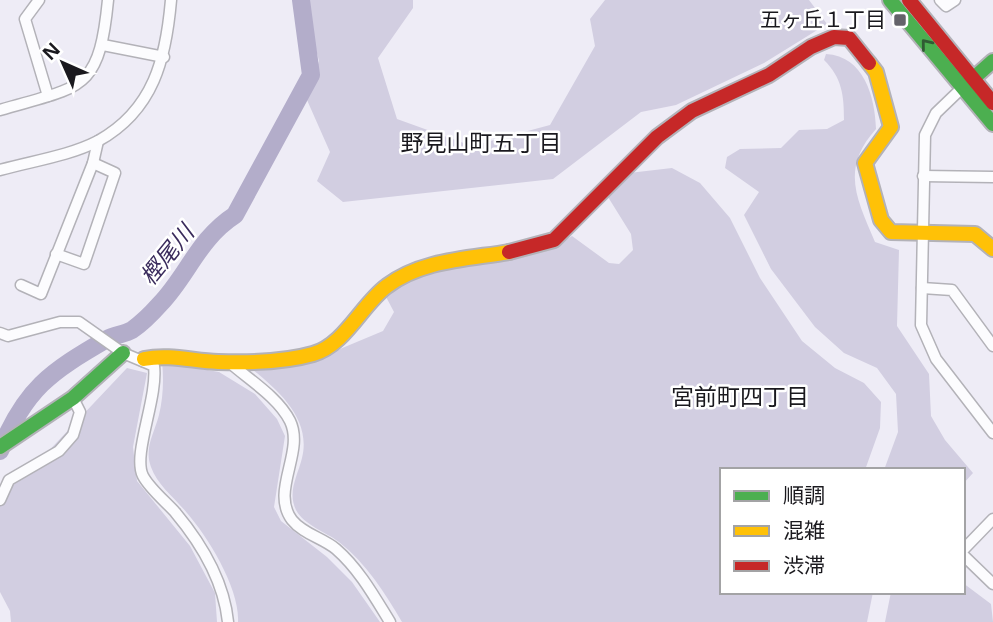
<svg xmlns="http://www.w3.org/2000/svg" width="993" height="622" viewBox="0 0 993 622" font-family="'Open Sans','Noto Sans JP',sans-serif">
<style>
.green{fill:#d2cee1}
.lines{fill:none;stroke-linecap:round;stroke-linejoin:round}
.river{stroke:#b3adca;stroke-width:18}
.street-casing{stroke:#b3b2b8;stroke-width:13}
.fast-casing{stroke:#b3b2b8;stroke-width:18}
.slow-casing{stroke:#b3b2b8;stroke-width:18}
.jam-casing{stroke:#b3b2b8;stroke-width:18}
.street{stroke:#fcfcfe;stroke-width:10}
.fast{stroke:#4caf50;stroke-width:14}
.slow{stroke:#ffc107;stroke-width:14}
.jam{stroke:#c62828;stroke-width:14}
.oneway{stroke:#305c34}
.poi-dot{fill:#64636a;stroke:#fff;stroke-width:2.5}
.labels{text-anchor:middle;stroke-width:5;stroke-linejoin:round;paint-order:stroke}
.poi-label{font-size:21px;fill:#1a191e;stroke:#fff;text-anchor:end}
.neighbourhood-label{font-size:23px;fill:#1a191e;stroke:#fff}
.water-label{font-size:23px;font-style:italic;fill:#3a2b5c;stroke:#fff}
</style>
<rect width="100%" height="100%" fill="#eeecf6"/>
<g class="green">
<path d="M 308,0 L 413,0 L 413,8 L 378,58 L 397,119 L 472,146 L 550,125 L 595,46 L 590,19 L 605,0 L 809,0 L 827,24 L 764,63 L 676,105 L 641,112 L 553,179 L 343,202 L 317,181 L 330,152 L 307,100 L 319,61 L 307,14 Z"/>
<path d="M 826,54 C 864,56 875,97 876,129 C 840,169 857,199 875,242 L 899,250 L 897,326 L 929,374 L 931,416 L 945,440 L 973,473 L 963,484 L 963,470 L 884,470 L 898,432 L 896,394 L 877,368 L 844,353 L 815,327 L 771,269 L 744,215 L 759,192 L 725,168 L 727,157 L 740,149 L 781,148 L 799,130 L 827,129 L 844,120 C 844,95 842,78 824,60 Z"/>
<path d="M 672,168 L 700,183 L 730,218 L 760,278 L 802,341 L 835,368 L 864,383 L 881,402 L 880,428 L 865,470 L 722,470 L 722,592 L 873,592 L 867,622 L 402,622 C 385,593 366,563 339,542 C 326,532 304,525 296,510 C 287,492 298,475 302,458 C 312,418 276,388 248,366 L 316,359 L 383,331 L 394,312 L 384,293 L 423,271 L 557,245 L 572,236 L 609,263 L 619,264 L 633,250 L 631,234 L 608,197 L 629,173 Z"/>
<path d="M 162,362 L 219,372 L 255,394 L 277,419 L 285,436 L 274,507 L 281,521 L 327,557 L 352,582 L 380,622 L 238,622 C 240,589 208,537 187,513 C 175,498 157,485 151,467 C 144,448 154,434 159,415 C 163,399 164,379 162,362 Z"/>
<path d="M 127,368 L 147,373 L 133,447 L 137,481 L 190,546 L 215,593 L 217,622 L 11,622 L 10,611 L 0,592 L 0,495 L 20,472 L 42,458 Z"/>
<path d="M 963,583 L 991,604 L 993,622 L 885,622 L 891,592 L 963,592 Z"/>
</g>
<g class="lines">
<path class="river" d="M 0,451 C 25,389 50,372 107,339 C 115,335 125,334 132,330 C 142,323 152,313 160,304 C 188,275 198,239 235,215 L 311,75 L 301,0"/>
<defs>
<g id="street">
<path d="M 39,0 L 25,19 L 48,96"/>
<path d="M 940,0 L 946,6 L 955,0"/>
<path d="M 103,45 L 164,57"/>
<path d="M 962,88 L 936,113 L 925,135 L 921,325 L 936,359 L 993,433"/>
<path d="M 0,110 C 82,86 99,92 108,0"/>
<path d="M 0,170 C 32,161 69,156 98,141 C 154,110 166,58 171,0"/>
<path d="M 923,176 L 993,177"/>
<path d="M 56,254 L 84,264 L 115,173 L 93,163"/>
<path d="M 21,285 L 41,294 L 93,163 L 98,141"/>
<path d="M 922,288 L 952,290 L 993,346"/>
<path d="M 0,333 L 8,336 L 60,322 L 79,322 L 123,353 L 154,366 C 158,398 132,455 143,476 C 150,489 165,501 175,512 C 201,543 224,582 228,622"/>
<path d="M 229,362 C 248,379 278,397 290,421 C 305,452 270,491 292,520 C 303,534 323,538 336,549 C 359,569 374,596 390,622"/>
<path d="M 0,500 L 9,480 L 59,451 L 73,435 L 80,412 L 73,398"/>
<path d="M 963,550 L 993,519"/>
<path d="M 963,555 L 993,584"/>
</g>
<g id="fast">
<path d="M 890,0 L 993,124"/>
<path d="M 966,85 L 993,61"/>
<path d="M 0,447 L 73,398 L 123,353"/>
</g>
<g id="slow">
<path d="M 869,63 L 876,72 L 891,127 L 865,163 L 881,220 L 891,232 L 975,234 L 993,249"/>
<path d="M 144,359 C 169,354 193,361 218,362 C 248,363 285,362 313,354 C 345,345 362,304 387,286 C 421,260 468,259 509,252"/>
</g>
<g id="jam">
<path d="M 909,0 L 993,103"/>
<path d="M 509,252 L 554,240 L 657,137 L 692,111 L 769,75 L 811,47 L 834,37 L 849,38 L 869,63"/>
</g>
</defs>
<use href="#street" class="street-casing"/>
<use href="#fast" class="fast-casing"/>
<use href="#slow" class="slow-casing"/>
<use href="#jam" class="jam-casing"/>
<use href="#street" class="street"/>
<use href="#fast" class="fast"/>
<use href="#slow" class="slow"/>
<use href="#jam" class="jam"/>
</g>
<defs><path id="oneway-chevron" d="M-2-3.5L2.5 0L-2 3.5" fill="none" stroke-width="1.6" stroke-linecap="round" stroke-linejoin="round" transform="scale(1.75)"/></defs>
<use class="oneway" href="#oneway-chevron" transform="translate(926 44) rotate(-129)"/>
<rect class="poi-dot" x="893" y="13" width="14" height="14" rx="3.5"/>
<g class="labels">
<g class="poi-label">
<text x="886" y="27">五ヶ丘１丁目</text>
</g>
<g class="neighbourhood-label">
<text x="481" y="151">野見山町五丁目</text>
<text x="740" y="405">宮前町四丁目</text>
</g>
<g class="water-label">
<text transform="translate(167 255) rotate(-51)" y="8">樫尾川</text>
</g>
</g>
<rect x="720" y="468" width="245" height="126" fill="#ffffff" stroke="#a3a3a5" stroke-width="2"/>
<rect x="734" y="491" width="35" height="10" fill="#4caf50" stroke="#a3a3a5" stroke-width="2"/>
<text x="783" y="503" font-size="21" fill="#1a191e">順調</text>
<rect x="734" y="526" width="35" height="10" fill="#ffc107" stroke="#a3a3a5" stroke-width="2"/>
<text x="783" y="538" font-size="21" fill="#1a191e">混雑</text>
<rect x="734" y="561" width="35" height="10" fill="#c62828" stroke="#a3a3a5" stroke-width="2"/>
<text x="783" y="573" font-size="21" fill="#1a191e">渋滞</text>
<g transform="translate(63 63) rotate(315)" stroke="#ffffff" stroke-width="5" paint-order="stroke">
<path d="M0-5L12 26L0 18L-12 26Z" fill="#1a191e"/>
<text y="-10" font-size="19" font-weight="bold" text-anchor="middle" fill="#1a191e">N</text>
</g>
</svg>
